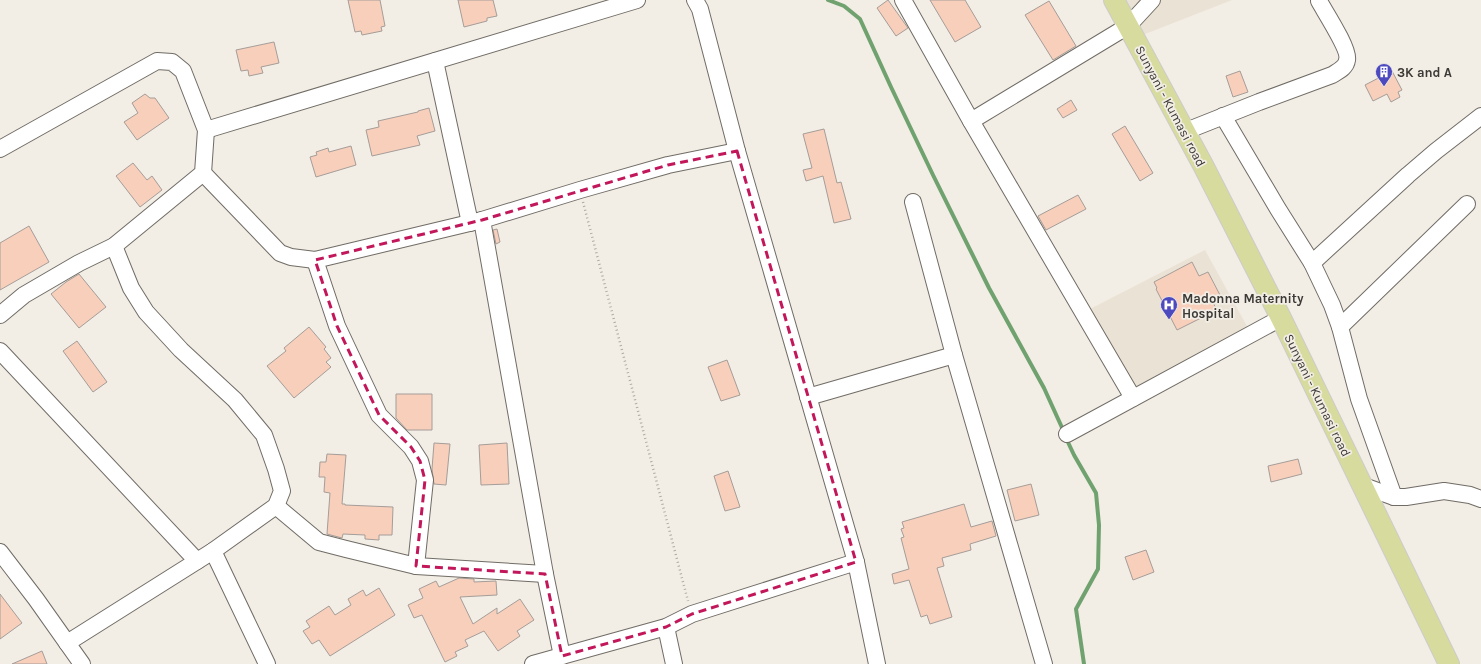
<svg xmlns="http://www.w3.org/2000/svg" width="1481" height="664" viewBox="0 0 1481 664" font-family="Karla,sans-serif">
<style>
.built{fill:#eae2d4}
.lines{fill:none;stroke-linecap:round;stroke-linejoin:round}
.stream{stroke:#70a26f;stroke-width:4}
.building{fill:#f8cfbb;stroke:#a59d99}
.minor-casing{stroke:#706c65;stroke-width:18}
.major-casing{stroke:#cccccb;stroke-width:22}
.path{stroke:#aeaaa4;stroke-width:2.5;stroke-dasharray:1 3;stroke-linecap:butt}
.minor{stroke:#fff;stroke-width:16}
.major{stroke:#d7db9d;stroke-width:20}
.marked{fill:none;stroke:#c2185b;stroke-width:3;stroke-dasharray:8 5;stroke-linejoin:round}
.labels{text-anchor:middle;stroke-width:3.5;stroke-linejoin:round;paint-order:stroke}
.poi-label{font-size:13px;font-weight:bold;fill:#3c3a37;stroke:#f2ede5;text-anchor:start}
.street-label{font-size:13px;fill:#3c3a37;stroke:#f2ede5}
</style>
<rect width="100%" height="100%" fill="#f2ede5"/>
<g class="built">
<path d="M 1121,0 L 1232,0 L 1140,36 Z"/>
<path d="M 1205,250 L 1249,330 L 1136,392 L 1088,310 Z"/>
</g>
<g class="lines">
<g class="stream">
<path d="M 828,0 L 844,6 L 860,19 L 891,87 L 933,175 L 989,288 L 1044,388 L 1064,432"/>
<path d="M 1066,438 L 1074,455 L 1096,493 L 1099,525 L 1098,569 L 1076,609 L 1084,664"/>
</g>
</g>
<g class="building">
<path d="M 348,0 L 380,0 L 385,26 L 381,27 L 382,31 L 362,35 L 361,31 L 355,32 Z"/>
<path d="M 458,0 L 493,0 L 497,16 L 487,18 L 487,21 L 464,27 Z"/>
<path d="M 888,0 L 908,28 L 896,36 L 877,8 Z"/>
<path d="M 930,0 L 965,0 L 981,27 L 955,42 Z"/>
<path d="M 1049,1 L 1076,46 L 1053,60 L 1025,15 Z"/>
<path d="M 274,42 L 279,63 L 261,67 L 263,73 L 249,76 L 248,70 L 241,71 L 236,50 Z"/>
<path d="M 1240,71 L 1248,92 L 1233,97 L 1226,76 Z"/>
<path d="M 1392,71 L 1402,90 L 1398,92 L 1400,97 L 1391,102 L 1387,94 L 1373,101 L 1365,85 Z"/>
<path d="M 145,94 L 150,98 L 155,98 L 169,118 L 137,140 L 124,122 L 138,113 L 132,103 Z"/>
<path d="M 1071,100 L 1077,110 L 1063,118 L 1057,109 Z"/>
<path d="M 429,108 L 435,131 L 417,136 L 420,145 L 372,156 L 366,130 L 379,127 L 378,121 L 418,112 L 418,111 Z"/>
<path d="M 1125,126 L 1153,173 L 1140,181 L 1112,134 Z"/>
<path d="M 824,129 L 837,183 L 841,182 L 851,219 L 834,223 L 823,176 L 806,181 L 803,170 L 812,168 L 803,134 Z"/>
<path d="M 351,146 L 356,165 L 316,177 L 310,157 L 317,155 L 316,152 L 328,148 L 329,152 Z"/>
<path d="M 133,163 L 147,180 L 152,176 L 162,190 L 140,207 L 116,176 Z"/>
<path d="M 1078,195 L 1086,209 L 1046,230 L 1038,216 Z"/>
<path d="M 29,226 L 49,262 L 0,290 L 0,243 Z"/>
<path d="M 497,229 L 500,242 L 496,244 L 493,230 Z"/>
<path d="M 1192,262 L 1199,276 L 1208,272 L 1221,297 L 1212,301 L 1217,310 L 1177,330 L 1156,289 L 1157,288 L 1154,282 Z"/>
<path d="M 79,274 L 106,307 L 79,328 L 51,294 L 66,282 Z"/>
<path d="M 309,327 L 326,347 L 324,349 L 331,358 L 326,362 L 331,367 L 294,398 L 267,366 L 286,351 L 284,348 Z"/>
<path d="M 77,341 L 107,382 L 93,392 L 63,351 Z"/>
<path d="M 727,360 L 740,395 L 721,401 L 708,367 Z"/>
<path d="M 396,394 L 432,394 L 432,430 L 407,430 L 396,418 Z"/>
<path d="M 434,443 L 450,444 L 446,485 L 434,484 L 432,469 Z"/>
<path d="M 507,443 L 509,484 L 481,485 L 479,445 Z"/>
<path d="M 327,454 L 346,455 L 342,504 L 345,504 L 345,505 L 393,507 L 392,535 L 379,535 L 379,540 L 365,539 L 365,535 L 343,534 L 342,538 L 327,534 L 330,493 L 324,492 L 325,477 L 319,477 L 320,462 L 326,462 Z"/>
<path d="M 1298,459 L 1302,474 L 1271,482 L 1268,466 Z"/>
<path d="M 728,471 L 740,507 L 725,511 L 714,476 Z"/>
<path d="M 1031,484 L 1039,515 L 1015,521 L 1007,490 Z"/>
<path d="M 964,504 L 971,527 L 992,521 L 996,536 L 970,544 L 971,550 L 942,558 L 944,566 L 937,568 L 952,617 L 930,624 L 927,615 L 921,617 L 909,580 L 894,584 L 892,574 L 909,569 L 901,538 L 904,537 L 901,529 L 904,528 L 902,522 Z"/>
<path d="M 1146,550 L 1154,572 L 1133,580 L 1125,557 Z"/>
<path d="M 459,578 L 474,579 L 474,582 L 496,581 L 497,595 L 460,597 L 473,624 L 497,608 L 497,614 L 520,599 L 534,620 L 517,631 L 520,636 L 498,651 L 484,631 L 465,640 L 468,646 L 455,652 L 457,656 L 445,662 L 422,615 L 414,618 L 408,605 L 423,598 L 419,589 L 436,581 L 439,587 Z"/>
<path d="M 379,588 L 395,615 L 330,656 L 319,640 L 312,644 L 303,631 L 310,627 L 306,621 L 329,606 L 335,615 L 351,605 L 348,599 L 363,590 L 366,596 Z"/>
<path d="M 0,594 L 22,623 L 0,639 Z"/>
<path d="M 42,651 L 47,664 L 12,664 Z"/>
</g>
<g class="lines">
<defs>
<g id="minor">
<path d="M 695,0 L 700,9 L 737,151 L 856,562 L 877,664"/>
<path d="M 903,0 L 971,121 L 1133,398"/>
<path d="M 435,61 L 470,223"/>
<path d="M 1223,116 L 1278,209 L 1312,263 L 1332,305 L 1340,327 L 1359,399 L 1394,497"/>
<path d="M 971,121 L 1128,26 L 1152,0"/>
<path d="M 206,130 L 637,0"/>
<path d="M 1186,131 L 1259,102 L 1332,75 C 1338,71 1346,68 1347,60 C 1350,50 1325,12 1319,1"/>
<path d="M 0,149 L 157,61 L 172,62 L 183,71 L 206,130 L 203,173 L 114,246 L 79,263 L 24,295 L 0,315"/>
<path d="M 203,173 L 280,253 L 291,257 L 315,260 L 482,220 L 580,190 L 668,165 L 737,151"/>
<path d="M 913,202 L 954,355 L 1044,664"/>
<path d="M 482,220 L 545,574 L 562,656"/>
<path d="M 315,260 L 337,326 L 379,415 L 411,447 L 420,461 L 425,480 L 416,566"/>
<path d="M 1312,263 L 1408,175 L 1436,151 L 1481,116"/>
<path d="M 1340,327 L 1467,204"/>
<path d="M 0,351 L 197,561"/>
<path d="M 808,397 L 954,355"/>
<path d="M 1067,434 L 1281,318"/>
<path d="M 1361,485 L 1394,497 L 1406,497 L 1444,491 L 1470,495 L 1481,499"/>
<path d="M 276,506 L 319,542 L 346,549 L 416,566 L 545,574"/>
<path d="M 213,551 L 267,664"/>
<path d="M 0,552 L 36,599 L 82,664"/>
<path d="M 666,627 L 674,664"/>
<path d="M 67,643 L 213,551 L 276,506 L 282,491 L 276,469 L 264,435 L 235,400 L 181,350 L 146,312 L 131,288 L 114,246"/>
<path d="M 533,664 L 666,627 L 692,614 L 856,562"/>
</g>
<path id="major" d="M 1114,0 L 1204,167 L 1281,318 L 1449,664"/>
</defs>
<use href="#minor" class="minor-casing"/>
<use href="#major" class="major-casing"/>
<path class="path" d="M 583,202 L 688,601"/>
<use href="#minor" class="minor"/>
<use href="#major" class="major"/>
</g>
<path class="marked" d="M 737,151 L 856,562 L 692,614 L 666,627 L 562,656 L 545,574 L 416,566 L 425,480 L 420,461 L 411,447 L 379,415 L 337,326 L 315,260 L 482,220 L 668,165 Z"/>
<defs>
<symbol id="building-pin" viewBox="-11 -11 22 30"><path d="M0 17L-7.5 6A9.5 9.5 0 1 1 7.5 6Z" fill="#4d4ac0" stroke="#f2ede5"/><path d="M-4-6H4V6H1V3H-1V6H-4ZM-2.5-4.3h1.7v1.8h-1.7ZM.8-4.3h1.7v1.8H.8ZM-2.5-1h1.7V.8h-1.7ZM.8-1h1.7V.8H.8Z" fill="#fff"/></symbol>
<symbol id="hospital-pin" viewBox="-11 -11 22 30"><path d="M0 17L-7.5 6A9.5 9.5 0 1 1 7.5 6Z" fill="#4d4ac0" stroke="#f2ede5"/><path d="M-5-5h3v3.5h4V-5h3V5h-3V1.5h-4V5h-3Z" fill="#fff"/></symbol>
</defs>
<g fill-rule="evenodd">
<use href="#building-pin" x="1374" y="62" width="20" height="27"/>
<use href="#hospital-pin" x="1159" y="295" width="20" height="27"/>
</g>
<g class="labels">
<g class="poi-label">
<text x="1397" y="77">3K and A</text>
<text x="1182" y="303">Madonna Maternity<tspan x="1182" dy="15">Hospital</tspan></text>
</g>
<g class="street-label">
<text transform="translate(1171 106) rotate(62)" y="5">Sunyani - Kumasi road</text>
<text transform="translate(1318 395) rotate(64)" y="5">Sunyani - Kumasi road</text>
</g>
</g>
</svg>
